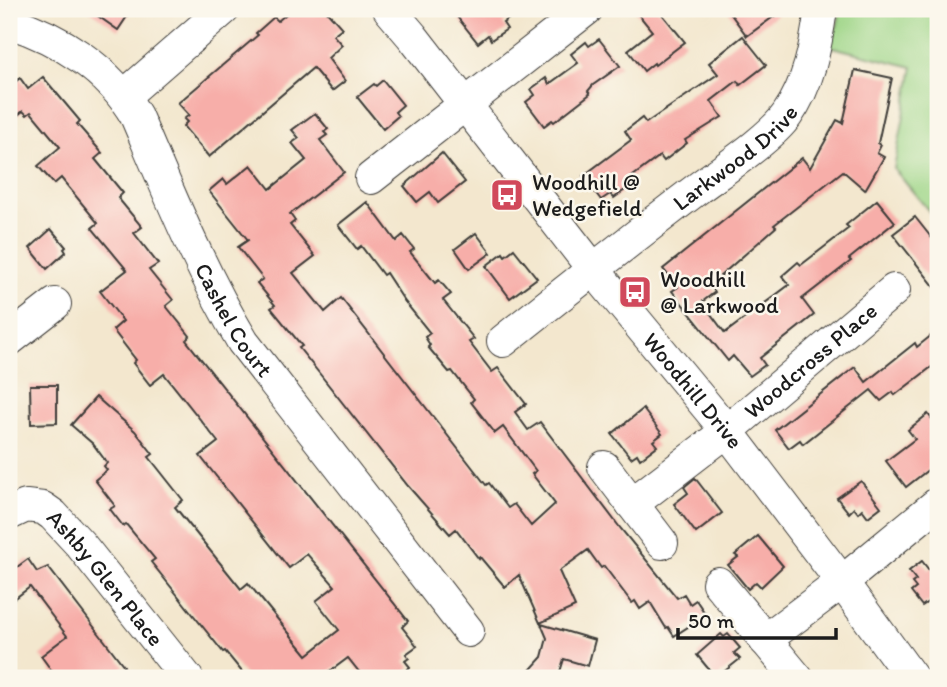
<svg xmlns="http://www.w3.org/2000/svg" width="947" height="687" viewBox="0 0 947 687" font-family="Itim,sans-serif">
<style>
.green{fill:#9fd688;stroke:#5e7952;stroke-width:2}
.building{fill:#f7aea9}
.lines{fill:none;stroke-linecap:round;stroke-linejoin:round}
.minor-casing{stroke:#3c3a37;stroke-width:34}
.minor{stroke:#fff;stroke-width:32}
.labels{text-anchor:middle;stroke-width:5;stroke-linejoin:round;paint-order:stroke}
.street-label{font-size:23px;fill:#1c1c1c;stroke:#fbf7ec}
.poi-label{font-size:23px;fill:#1c1c1c;stroke:#fbf7ec;text-anchor:start}
</style>
<rect width="100%" height="100%" fill="#fbf7ec"/>
<filter id="ink" filterUnits="userSpaceOnUse"><feTurbulence type="fractalNoise" baseFrequency=".0143" numOctaves="2"/><feDisplacementMap in="SourceGraphic" scale="14" xChannelSelector="R" yChannelSelector="G"/><feConvolveMatrix kernelMatrix="1 2 1 2 8 2 1 2 1" color-interpolation-filters="sRGB"/></filter>
<filter id="wash" filterUnits="userSpaceOnUse"><feTurbulence type="fractalNoise" baseFrequency=".00686" numOctaves="4" result="noise"/><feDisplacementMap in="SourceGraphic" scale="28" xChannelSelector="R" yChannelSelector="G"/><feGaussianBlur stdDeviation="1.57" result="paint"/><feColorMatrix in="noise" values="0 0 0 0 0 0 0 0 0 0 0 0 0 0 0 0 0 1.4 0 .05"/><feComposite in="paint" operator="in"/></filter>
<g filter="url(#wash)">
<rect width="100%" height="100%" fill="#f3e7ce"/>
<path class="green" d="M 841,9 L 938,9 L 938,222 L 894,169 L 913,67 L 828,46 L 837,26 Z"/>
<g id="blocks">
<g class="building">
<path d="M 88,9 L 132,9 L 118,30 Z"/>
<path d="M 292,9 L 325,9 L 342,28 L 333,35 L 342,45 L 328,58 L 345,81 L 332,91 L 313,68 L 209,157 L 183,126 L 187,122 L 184,119 L 189,115 L 178,103 L 258,35 L 256,33 L 274,17 L 278,21 Z"/>
<path d="M 470,9 L 521,9 L 503,23 L 507,29 L 491,40 L 488,35 L 478,43 L 458,18 Z"/>
<path d="M 634,9 L 658,9 L 685,42 L 655,65 L 654,63 L 644,71 L 628,50 L 652,31 Z"/>
<path d="M 727,9 L 784,9 L 747,36 Z"/>
<path d="M 743,36 L 766,65 L 740,85 L 737,81 L 711,101 L 722,117 L 685,140 L 687,143 L 664,161 L 660,156 L 633,176 L 626,183 L 629,187 L 614,198 L 610,194 L 601,200 L 583,176 L 631,140 L 625,131 L 642,118 L 646,123 L 718,74 L 709,63 Z"/>
<path d="M 599,39 L 620,66 L 593,85 L 588,91 L 590,94 L 554,122 L 552,120 L 544,126 L 526,102 L 535,95 L 531,89 L 546,78 L 549,84 L 578,63 L 571,54 L 586,42 L 589,46 Z"/>
<path d="M 855,70 L 892,78 L 878,143 L 881,145 L 877,153 L 884,157 L 865,190 L 843,171 L 774,225 L 776,227 L 710,285 L 715,292 L 702,302 L 725,333 L 789,285 L 782,276 L 798,262 L 801,265 L 849,228 L 846,225 L 877,200 L 895,222 L 849,259 L 851,261 L 802,299 L 814,315 L 760,358 L 765,365 L 750,376 L 733,356 L 728,361 L 672,291 L 678,287 L 663,269 L 802,158 L 810,168 L 837,120 L 843,123 Z"/>
<path d="M 43,77 L 80,121 L 77,124 L 102,153 L 95,159 L 123,193 L 118,198 L 142,227 L 134,233 L 158,264 L 149,270 L 173,300 L 166,306 L 190,336 L 186,340 L 408,621 L 402,627 L 417,646 L 406,654 L 409,658 L 405,661 L 410,667 L 407,670 L 417,678 L 364,678 L 348,658 L 321,678 L 247,678 L 225,651 L 223,652 L 151,562 L 155,559 L 126,524 L 123,526 L 110,509 L 115,506 L 95,480 L 107,470 L 104,466 L 107,463 L 93,444 L 71,425 L 96,397 L 135,431 L 153,454 L 149,457 L 183,500 L 175,507 L 241,589 L 248,583 L 307,655 L 339,630 L 316,601 L 335,586 L 307,554 L 289,568 L 200,456 L 218,442 L 164,374 L 150,385 L 133,363 L 136,360 L 113,330 L 123,321 L 100,291 L 127,270 L 92,228 L 98,223 L 61,178 L 54,184 L 38,166 L 60,147 L 31,112 L 27,115 L 23,111 L 9,122 L 9,87 L 20,78 L 28,89 Z"/>
<path d="M 383,80 L 403,105 L 395,112 L 398,116 L 383,129 L 357,97 L 374,84 L 376,86 Z"/>
<path d="M 315,113 L 328,129 L 324,132 L 327,135 L 320,140 L 344,172 L 290,214 L 295,221 L 290,225 L 315,256 L 293,273 L 325,312 L 341,298 L 486,485 L 489,483 L 508,508 L 514,504 L 531,526 L 555,504 L 532,474 L 536,471 L 503,427 L 495,433 L 471,402 L 474,399 L 452,371 L 449,372 L 428,347 L 430,345 L 425,337 L 430,333 L 405,302 L 386,273 L 383,275 L 361,246 L 357,249 L 338,225 L 367,202 L 396,241 L 403,235 L 414,249 L 410,252 L 435,283 L 439,280 L 451,294 L 443,300 L 474,339 L 469,342 L 492,372 L 498,368 L 526,404 L 515,412 L 528,430 L 540,422 L 621,529 L 677,598 L 684,594 L 690,604 L 696,600 L 706,615 L 674,636 L 668,627 L 666,628 L 650,602 L 640,609 L 635,601 L 632,603 L 604,566 L 601,568 L 588,550 L 559,571 L 575,607 L 540,623 L 519,575 L 505,587 L 480,557 L 479,559 L 456,529 L 450,534 L 408,486 L 323,378 L 299,348 L 302,346 L 271,308 L 275,305 L 257,283 L 263,279 L 238,247 L 248,240 L 209,191 L 223,179 L 227,184 L 251,165 L 270,189 L 306,160 L 292,143 L 299,138 L 292,130 Z"/>
<path d="M 442,153 L 465,182 L 438,203 L 430,192 L 417,202 L 404,186 Z"/>
<path d="M 915,217 L 938,246 L 938,291 L 893,234 Z"/>
<path d="M 51,229 L 66,247 L 64,249 L 66,252 L 47,269 L 30,248 Z"/>
<path d="M 476,233 L 491,253 L 469,269 L 455,249 Z"/>
<path d="M 514,249 L 537,278 L 510,298 L 486,266 L 503,253 L 505,256 Z"/>
<path d="M 938,330 L 938,362 L 895,395 L 893,392 L 881,401 L 871,390 L 803,444 L 800,440 L 789,448 L 775,430 L 855,367 L 866,382 L 915,343 L 917,347 Z"/>
<path d="M 30,385 L 57,385 L 57,423 L 31,424 Z"/>
<path d="M 643,409 L 662,434 L 653,441 L 657,446 L 640,459 L 637,454 L 631,458 L 612,434 Z"/>
<path d="M 928,414 L 938,426 L 938,462 L 906,487 L 886,461 L 915,439 L 908,430 Z"/>
<path d="M 695,478 L 722,513 L 696,533 L 674,504 L 688,493 L 684,487 Z"/>
<path d="M 861,481 L 881,507 L 868,517 L 862,509 L 858,513 L 854,508 L 849,513 L 837,498 Z"/>
<path d="M 758,536 L 783,566 L 761,587 L 756,582 L 748,589 L 728,565 L 738,557 L 735,555 Z"/>
<path d="M 28,559 L 37,572 L 48,567 L 124,666 L 109,678 L 57,678 L 41,656 L 67,636 L 30,587 L 9,603 L 9,573 Z"/>
<path d="M 922,561 L 929,570 L 938,562 L 938,617 L 928,602 L 922,606 L 911,592 L 916,588 L 912,583 L 916,580 L 909,571 Z"/>
<path d="M 541,624 L 595,640 L 588,666 L 564,659 L 558,678 L 523,678 L 542,657 L 547,638 Z"/>
<path d="M 721,634 L 724,637 L 728,634 L 740,648 L 734,653 L 740,659 L 716,678 L 697,655 Z"/>
</g>
</g>
</g>
<g filter="url(#ink)">
<use href="#blocks" fill-opacity="0" stroke="#3c3a37" stroke-width="2"/>
<g class="lines">
<defs>
<g id="minor">
<path id="s1" d="M 389,9 L 412,36 L 593,269 L 727,431 L 842,582 L 912,678"/>
<path id="s2" d="M 9,22 C 59,38 109,69 136,116 C 169,193 200,270 243,342 L 468,631"/>
<path d="M 124,96 L 224,9"/>
<path d="M 371,178 L 587,9"/>
<path d="M 9,340 L 55,304"/>
<path id="s3" d="M 503,341 C 567,290 631,239 697,189 C 721,171 771,138 787,115 C 809,84 816,45 821,9"/>
<path d="M 604,467 L 662,543"/>
<path id="s4" d="M 632,504 L 727,431 L 894,290"/>
<path id="s5" d="M 9,514 L 26,506 L 43,508 L 53,515 L 80,544 L 187,678"/>
<path d="M 718,583 L 797,678"/>
<path d="M 765,640 L 842,582 L 938,503"/>
</g>
</defs>
<use href="#minor" class="minor-casing"/>
<use href="#minor" class="minor"/>
</g>
</g>
<defs>
<symbol id="bus-square" viewBox="-11 -11 22 22"><rect x="-9" y="-9" width="18" height="18" rx="4" fill="#d1495b" stroke="#fbf7ec"/><path d="M-5-6H5V4H4V6H2V4H-2V6H-4V4H-5ZM-3.5-4V0h7V-4ZM-3.5 1.2v1.5H-2V1.2ZM2 1.2v1.5H3.5V1.2Z" fill="#fff"/></symbol>
</defs>
<g fill-rule="evenodd">
<use href="#bus-square" x="488" y="176" width="38" height="38"/>
<use href="#bus-square" x="616" y="273" width="38" height="38"/>
</g>
<g class="labels">
<g class="street-label">
<text dy="8" stroke="none"><textPath href="#s3" startOffset="296">Larkwood Drive</textPath></text>
<text dy="8" stroke="none"><textPath href="#s2" startOffset="388">Cashel Court</textPath></text>
<text dy="8" stroke="none"><textPath href="#s4" startOffset="229">Woodcross Place</textPath></text>
<text dy="8" stroke="none"><textPath href="#s1" startOffset="488">Woodhill Drive</textPath></text>
<text dy="8" stroke="none"><textPath href="#s5" startOffset="130">Ashby Glen Place</textPath></text>
</g>
<g class="poi-label">
<text x="532" y="190">Woodhill @<tspan x="532" dy="26">Wedgefield</tspan></text>
<text x="660" y="287">Woodhill<tspan x="660" dy="26">@ Larkwood</tspan></text>
</g>
</g>
<rect width="947" height="687" fill="none" stroke="#fbf7ec" stroke-width="35"/>
<path d="M678 628v10h158v-10" fill="none" stroke="#1c1c1c" stroke-width="3.5"/>
<text x="688" y="628" font-size="21" fill="#1c1c1c" stroke="#fbf7ec" stroke-width="5" paint-order="stroke">50 m</text>
</svg>
